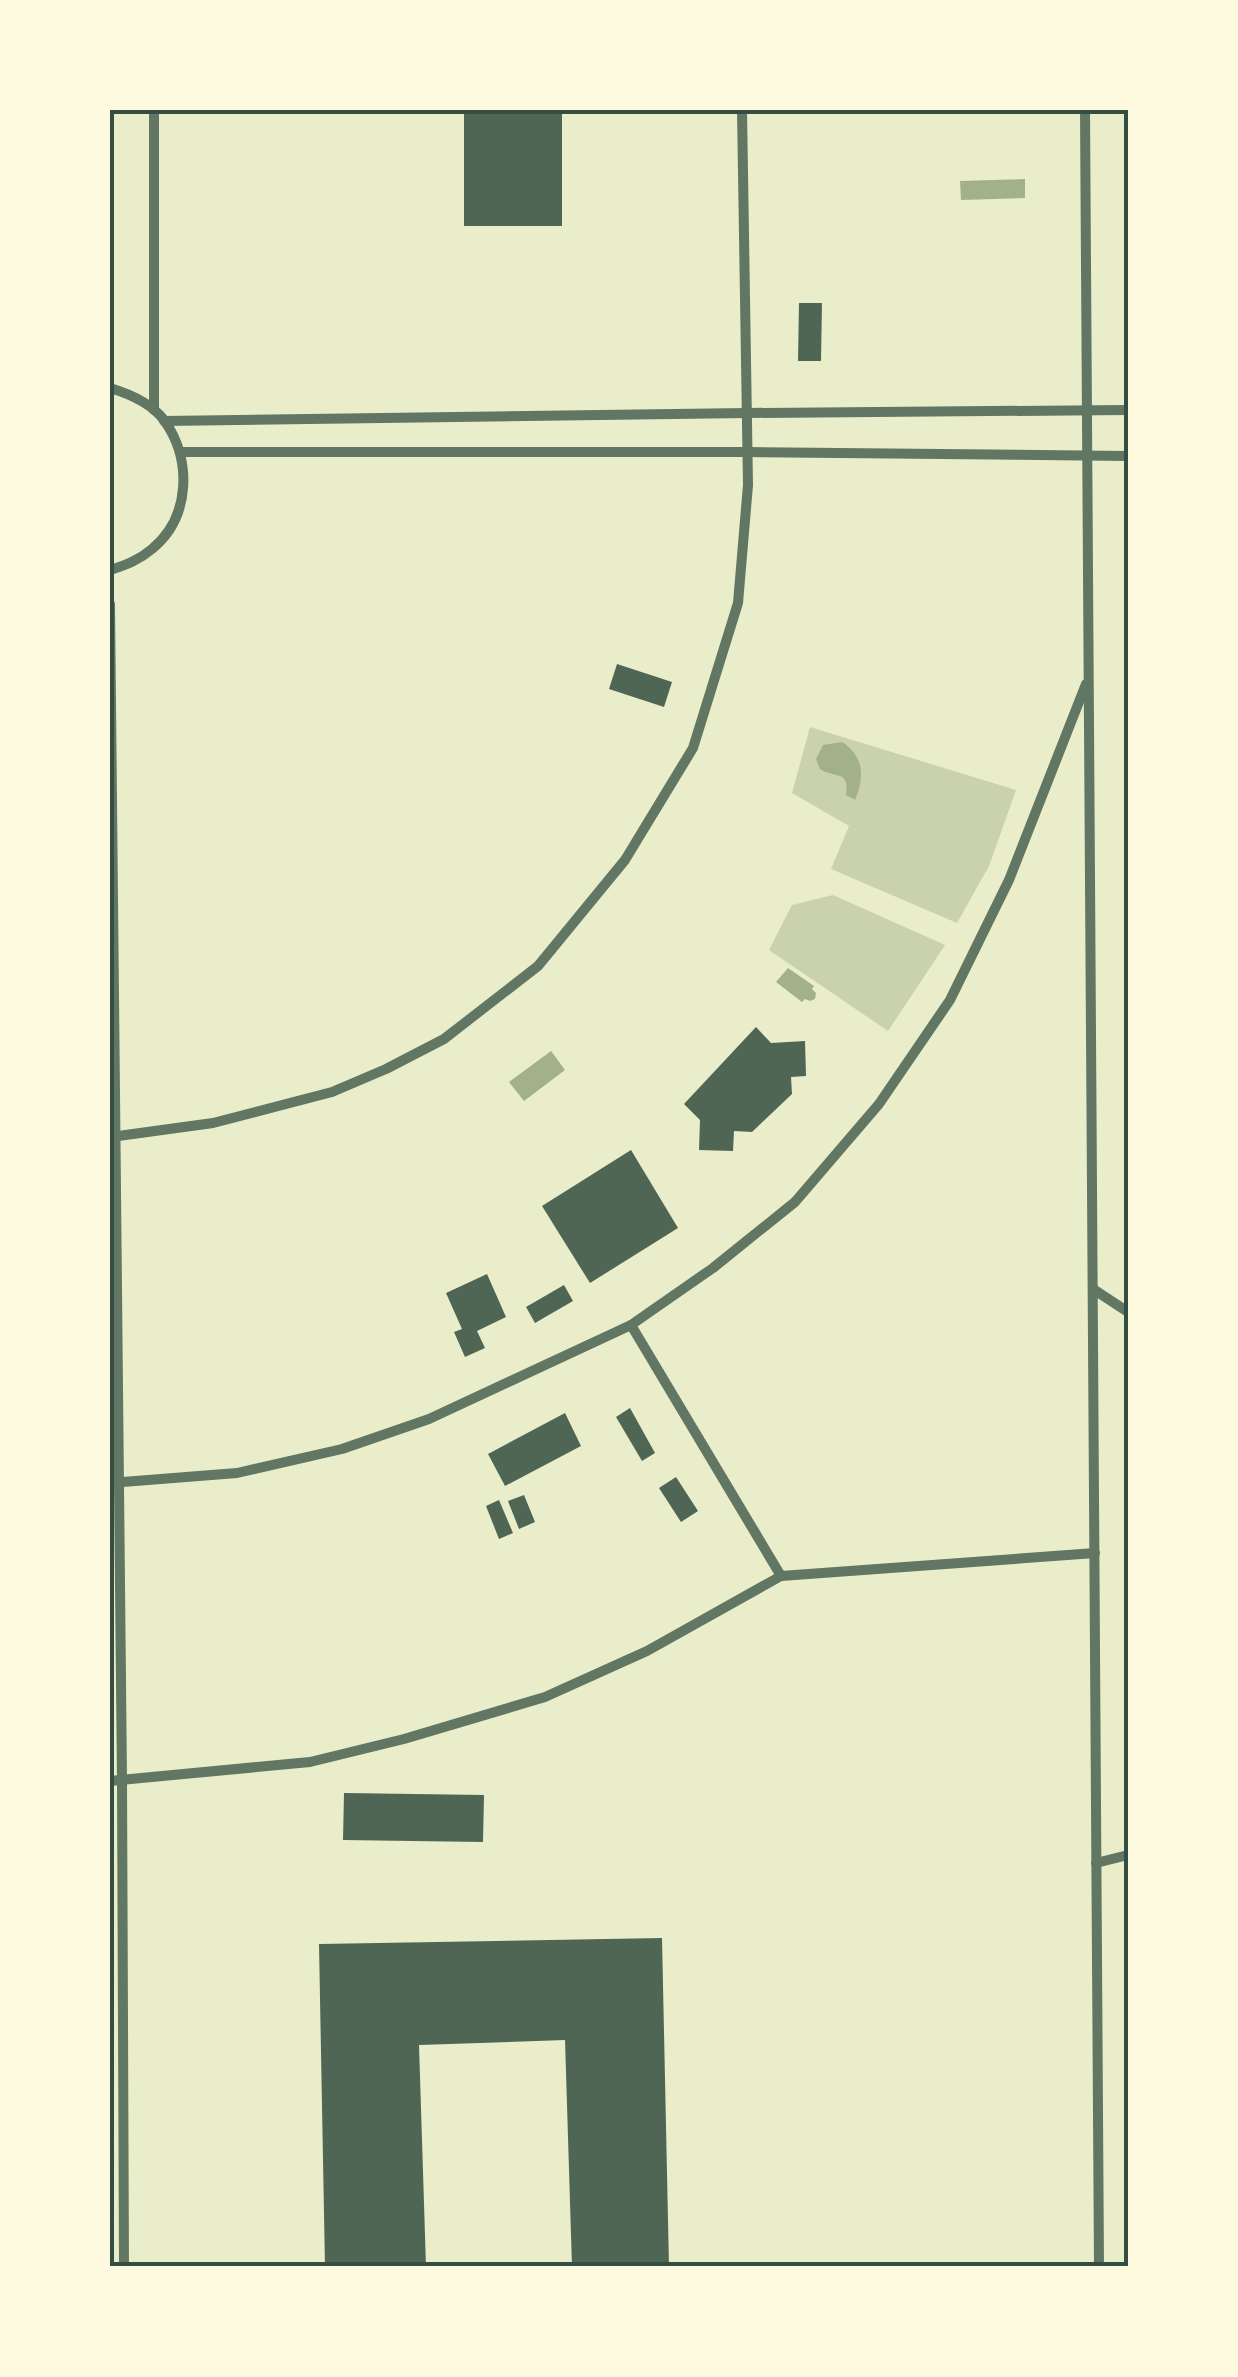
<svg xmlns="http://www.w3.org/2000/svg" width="1238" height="2377" viewBox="0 0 1238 2377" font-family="'Roboto Condensed',sans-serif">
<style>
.green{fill:#cad2ad}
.water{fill:#a3b18a}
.building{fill:#4f6655}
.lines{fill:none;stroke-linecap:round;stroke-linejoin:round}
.minor{stroke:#617663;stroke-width:10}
.neatline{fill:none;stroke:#344e41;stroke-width:4}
</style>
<rect width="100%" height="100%" fill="#e9edc9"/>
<g class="green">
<path d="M 810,727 L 1016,790 L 989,866 L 957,923 L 831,869 L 849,826 L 792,793 Z"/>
<path d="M 833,895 L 945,945 L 888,1031 L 769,950 L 792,905 Z"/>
</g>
<g class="water">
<path d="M 1025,179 L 1025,198 L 961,200 L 960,181 Z"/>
<path d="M 842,742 C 864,756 865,777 855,800 L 846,795 C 850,769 835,779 820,769 L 816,759 L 823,745 Z"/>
<path d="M 788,968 L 814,986 L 812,989 L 816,993 L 815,999 L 810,1001 L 805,999 L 802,1002 L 776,982 Z"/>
<path d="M 551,1051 L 565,1070 L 524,1101 L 509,1082 Z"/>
</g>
<g class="building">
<rect x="464" y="110" width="98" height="116"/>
<path d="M 799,303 L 822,303 L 821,361 L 798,361 Z"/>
<path d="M 617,664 L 672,682 L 664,707 L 609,689 Z"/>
<path d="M 756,1027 L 771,1043 L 805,1041 L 806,1076 L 791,1077 L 792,1094 L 752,1132 L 734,1131 L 733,1151 L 699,1150 L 700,1120 L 684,1104 Z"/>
<path d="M 631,1150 L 678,1228 L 590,1283 L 542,1206 Z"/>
<path d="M 487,1274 L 506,1317 L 477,1331 L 485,1348 L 465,1357 L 454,1332 L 462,1329 L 446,1293 Z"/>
<path d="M 564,1285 L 573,1301 L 535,1323 L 526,1307 Z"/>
<path d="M 630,1408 L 655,1453 L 642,1461 L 616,1417 Z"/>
<path d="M 565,1413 L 581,1446 L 505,1486 L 488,1454 Z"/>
<path d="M 676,1477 L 698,1511 L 681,1522 L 659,1488 Z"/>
<path d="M 524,1495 L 535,1522 L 519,1529 L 508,1501 Z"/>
<path d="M 499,1500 L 513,1533 L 499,1539 L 486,1506 Z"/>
<path d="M 344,1793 L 484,1795 L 483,1842 L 343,1840 Z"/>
<path d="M 662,1938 L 669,2267 L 572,2267 L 565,2040 L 419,2045 L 426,2267 L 325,2267 L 319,1944 Z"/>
</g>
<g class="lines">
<g class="minor">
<path d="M 154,110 L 154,410"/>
<path d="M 1085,110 L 1099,2267"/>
<path d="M 110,388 C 130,394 151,403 164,420 C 192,459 191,517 152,549 C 139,560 126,565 110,570"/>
<path d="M 164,421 L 747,413 L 1128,410"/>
<path d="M 181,452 L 747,452 L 1128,456"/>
<path d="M 110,604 L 122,1780 L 124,2267"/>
<path d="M 111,1137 L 213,1123 L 332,1092 L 386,1069 L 444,1039 L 538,966 L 625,860 L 693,748 L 738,603 L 748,485 L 742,110"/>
<path d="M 1093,1289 L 1128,1312"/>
<path d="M 631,1325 L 781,1576 L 1095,1553"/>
<path d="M 110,1483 L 237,1473 L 342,1449 L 429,1419 L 631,1325 L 713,1268 L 795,1202 L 879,1104 L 950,1000 L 1009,880 L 1086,684"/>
<path d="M 110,1781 L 310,1762 L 404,1739 L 545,1697 L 647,1651 L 781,1576"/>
<path d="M 1096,1863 L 1128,1855"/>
</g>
</g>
<rect width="1238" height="2377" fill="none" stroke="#fefae0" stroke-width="225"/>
<rect x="112" y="112" width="1014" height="2152" class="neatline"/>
</svg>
